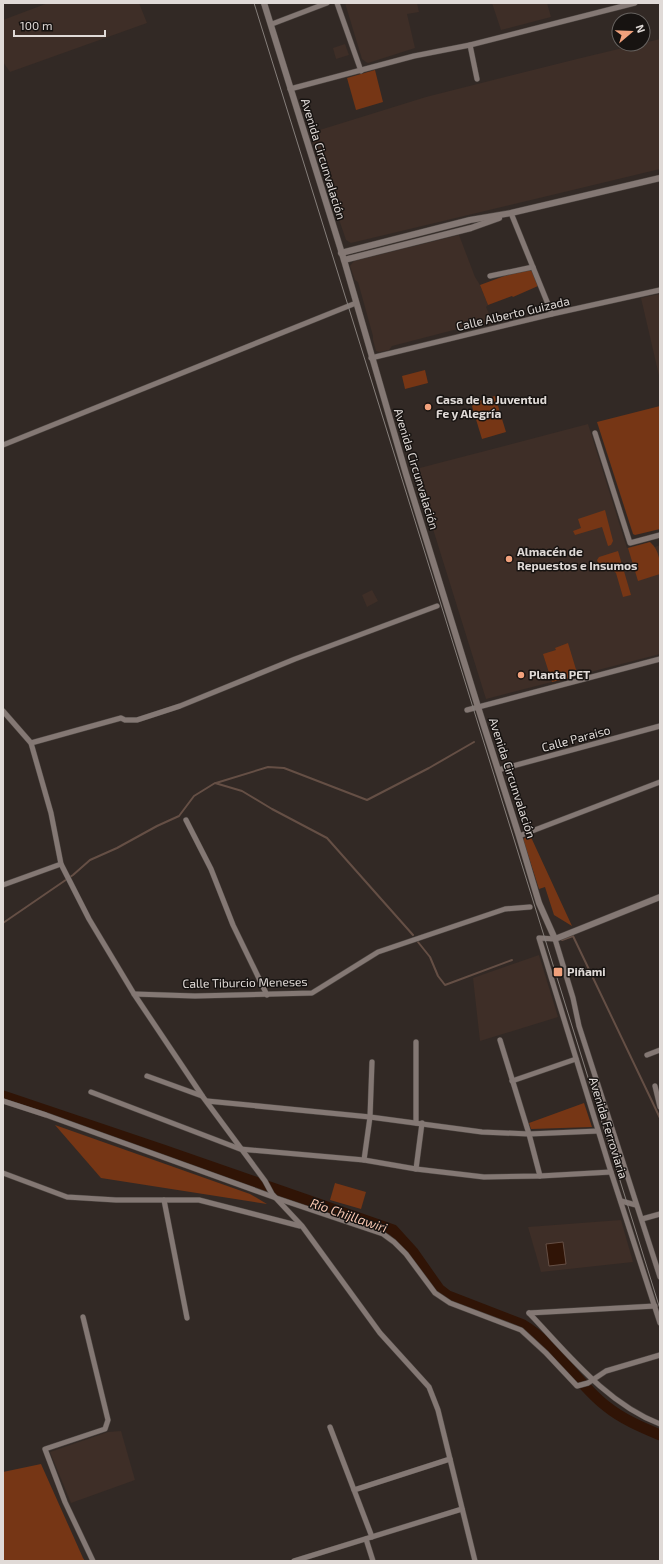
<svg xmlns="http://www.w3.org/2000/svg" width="663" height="1564" viewBox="0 0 663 1564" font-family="'Exo 2',sans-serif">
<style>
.built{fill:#3e2e27}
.green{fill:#763615}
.water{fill:#301406;stroke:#654f45}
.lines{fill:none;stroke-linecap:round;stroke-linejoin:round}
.stream{stroke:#654f45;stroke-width:2}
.river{stroke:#301406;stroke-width:11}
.minor-casing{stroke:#4d4642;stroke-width:6}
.tertiary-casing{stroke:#4d4642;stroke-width:7}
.minor{stroke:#847874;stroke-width:5}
.tertiary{stroke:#847874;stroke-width:6}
.tram{stroke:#867f7b;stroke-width:1}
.poi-dot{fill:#f1a17c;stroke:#171311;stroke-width:1.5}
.labels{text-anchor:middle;stroke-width:3;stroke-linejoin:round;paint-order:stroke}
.street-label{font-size:12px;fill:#e0dad7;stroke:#171311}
.poi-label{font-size:12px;font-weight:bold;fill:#e0dad7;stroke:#171311;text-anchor:start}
.water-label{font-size:13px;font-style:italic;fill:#f8c7b1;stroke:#171311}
</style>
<rect width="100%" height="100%" fill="#322925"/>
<g class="built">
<path d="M 48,3 L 139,3 L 147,23 L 10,72 L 3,62 L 3,20 Z"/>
<path d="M 345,3 L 417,3 L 419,12 L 407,14 L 415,48 L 368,63 L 366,62 L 362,59 Z"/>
<path d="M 492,3 L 547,3 L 551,17 L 501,30 Z"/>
<path d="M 660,39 L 660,169 L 351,243 L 346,240 L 310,133 L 426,97 L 577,59 Z"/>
<path d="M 345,44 L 349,55 L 336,59 L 333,48 Z"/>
<path d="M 459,235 L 475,277 L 480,285 L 488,305 L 486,307 L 493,323 L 477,327 L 473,325 L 392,346 L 389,350 L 379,352 L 376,351 L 373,340 L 373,336 L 358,282 L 355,280 L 350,266 L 354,261 Z"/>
<path d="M 660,294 L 660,380 L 641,298 Z"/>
<path d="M 588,424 L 627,548 L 650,542 L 655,547 L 660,545 L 660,654 L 486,699 L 428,513 L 431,508 L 420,500 L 412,470 Z"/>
<path d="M 372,590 L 378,601 L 367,607 L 362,595 Z"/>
<path d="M 539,955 L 558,1017 L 480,1041 L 473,978 Z"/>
<path d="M 621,1220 L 633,1262 L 541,1272 L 528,1227 Z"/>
<path d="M 121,1431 L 135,1480 L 71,1503 L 50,1452 L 108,1432 Z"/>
</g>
<g class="green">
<path d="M 375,70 L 383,102 L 356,110 L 347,78 Z"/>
<path d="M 528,270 L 532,271 L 538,286 L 513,297 L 512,296 L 488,305 L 480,285 L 507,275 Z"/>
<path d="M 425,370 L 428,383 L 405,389 L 402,376 Z"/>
<path d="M 495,396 L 506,432 L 482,439 L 471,403 Z"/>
<path d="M 660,406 L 660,529 L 635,535 L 633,534 L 597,422 Z"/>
<path d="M 605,510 L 613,541 L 611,545 L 608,546 L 602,527 L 575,535 L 573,531 L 581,528 L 578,519 Z"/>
<path d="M 650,542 C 660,551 660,562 660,574 L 638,581 L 628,548 Z"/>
<path d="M 618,551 L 631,595 L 623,597 L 616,573 C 610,566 599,569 597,560 L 599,557 Z"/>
<path d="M 568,643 L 578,676 L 552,682 L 543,654 L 556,650 L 555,648 Z"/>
<path d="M 530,835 L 572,926 L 554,915 L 545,887 L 539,889 L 523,839 Z"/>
<path d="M 584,1103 L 592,1127 L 531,1129 L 529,1123 Z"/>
<path d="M 55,1125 L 250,1194 L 267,1204 L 101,1178 Z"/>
<path d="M 335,1183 L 366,1192 L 361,1209 L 330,1200 Z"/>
<path d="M 41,1464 L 83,1558 L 85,1561 L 3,1561 L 3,1472 Z"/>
</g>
<path class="water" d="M 563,1242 L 566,1264 L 549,1266 L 546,1244 Z"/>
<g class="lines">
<g class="stream">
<path d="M 216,783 L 268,767 L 284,768 L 367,800 L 429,768 L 474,742"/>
<path d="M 3,923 L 73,875 L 90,860 L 117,848 L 157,826 L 179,816 L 194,796 L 215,783 L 242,791 L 272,809 L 327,838 L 413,935"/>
<path d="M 562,940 L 573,936 L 660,1118"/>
<path d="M 418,942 L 430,957 L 438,976 L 445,985 L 512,960"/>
</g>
<path class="river" d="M 3,1096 L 163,1150 L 393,1230 L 413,1252 L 439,1289 L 448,1296 L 523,1325 C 557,1345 575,1382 606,1406 C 622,1419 641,1427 660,1435"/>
<defs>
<g id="minor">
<path d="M 337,3 L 361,71"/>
<path d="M 272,24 L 327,3"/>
<path d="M 470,45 L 477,79"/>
<path d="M 290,89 L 414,56 L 470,45 L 635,3"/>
<path d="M 511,213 L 552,314"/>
<path d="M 490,276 L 533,267"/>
<path d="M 371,358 L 552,314 L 660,290"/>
<path d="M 595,433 L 630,543 L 660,535"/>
<path d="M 3,445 L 356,303"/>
<path d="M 467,710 L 660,659"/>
<path d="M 3,711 L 31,743 L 51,813 L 61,864 L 89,919 L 134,994 L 203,1097 L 265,1181 L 272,1194 L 302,1226 L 380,1333 L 429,1387 L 438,1410 L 475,1561"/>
<path d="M 31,743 L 121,718 L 125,720 L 137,720 L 180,706 L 295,659 L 437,606"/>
<path d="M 498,770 L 660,726"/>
<path d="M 186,820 L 211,869 L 233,925 L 267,995"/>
<path d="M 519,836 L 660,782"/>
<path d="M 3,885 L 61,864"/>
<path d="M 134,994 L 195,996 L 312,993 L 378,952 L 505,909 L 530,907"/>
<path d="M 500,1040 L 529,1134 L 540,1176"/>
<path d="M 416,1042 L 416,1123"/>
<path d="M 647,1055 L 660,1050"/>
<path d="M 147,1076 L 202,1096"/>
<path d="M 512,1081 L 576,1059"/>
<path d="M 655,1086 L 660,1107"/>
<path d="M 91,1092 L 240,1149 L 364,1160 L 416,1169 L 484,1177 L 540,1176 L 611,1172"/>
<path d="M 3,1101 L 46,1115 L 276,1198 L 383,1234 L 394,1242 L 406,1254 L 435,1293 L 450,1303 L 521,1330 L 546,1353 L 577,1386 L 588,1383 L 606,1371 L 660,1355"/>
<path d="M 207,1101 L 370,1117 L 482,1132 L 529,1134 L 598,1131"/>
<path d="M 364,1160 L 370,1117 L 372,1062"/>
<path d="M 416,1169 L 422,1123"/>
<path d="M 3,1173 L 67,1197 L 116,1200 L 199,1200 L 300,1226"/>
<path d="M 164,1200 L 187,1318"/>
<path d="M 621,1201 L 636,1205"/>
<path d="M 642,1219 L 660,1214"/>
<path d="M 660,1277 L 579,1026 L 573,998 L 555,939 L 539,938 L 611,1172 L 660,1323"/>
<path d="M 529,1313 C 568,1354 606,1403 660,1424"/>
<path d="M 529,1313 L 655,1306"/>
<path d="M 83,1317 L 108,1420 L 105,1429 L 45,1449 L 65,1502 L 93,1561"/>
<path d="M 330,1427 L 372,1537"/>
<path d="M 354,1490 L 450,1459"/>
<path d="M 366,1539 L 373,1561"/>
<path d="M 294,1561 L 462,1509"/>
</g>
<g id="tertiary">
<path d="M 264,3 L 344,260 L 406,474 L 478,707 L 519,836 L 539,903 L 555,939 L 660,897"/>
<path d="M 341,253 L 470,220 L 511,213 L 660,178"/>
<path d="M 344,260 L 471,228 L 499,218"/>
</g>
</defs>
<use href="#minor" class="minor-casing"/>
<use href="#tertiary" class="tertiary-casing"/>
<use href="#minor" class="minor"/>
<use href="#tertiary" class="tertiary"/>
<path class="tram" d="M 254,3 L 660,1309"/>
</g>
<g class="poi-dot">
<circle cx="428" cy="407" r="4"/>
<circle cx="509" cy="559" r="4"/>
<circle cx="521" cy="675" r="4"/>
<rect x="553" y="967" width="10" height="10" rx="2"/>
</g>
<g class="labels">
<g class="street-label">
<text transform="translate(323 159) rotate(73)" y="4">Avenida Circunvalación</text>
<text transform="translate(513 314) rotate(-13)" y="4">Calle Alberto Guizada</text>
<text transform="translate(416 469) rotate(73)" y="4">Avenida Circunvalación</text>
<text transform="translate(576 739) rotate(-15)" y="4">Calle Paraiso</text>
<text transform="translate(512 778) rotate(72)" y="4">Avenida Circunvalación</text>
<text transform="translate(245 983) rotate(-1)" y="4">Calle Tiburcio Meneses</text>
<text transform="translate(608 1128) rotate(73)" y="4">Avenida Ferroviaria</text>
</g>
<g class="poi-label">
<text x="436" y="404">Casa de la Juventud<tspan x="436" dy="14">Fe y Alegría</tspan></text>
<text x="517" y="556">Almacén de<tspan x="517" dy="14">Repuestos e Insumos</tspan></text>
<text x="529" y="679">Planta PET</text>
<text x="567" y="976">Piñami</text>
</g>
<g class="water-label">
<text transform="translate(349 1215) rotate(19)" y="5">Río Chijllawiri</text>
</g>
</g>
<rect width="663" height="1564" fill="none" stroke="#e0dad7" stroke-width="8"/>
<g transform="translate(631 32) rotate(71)"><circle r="19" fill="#171311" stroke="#676360"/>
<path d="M0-3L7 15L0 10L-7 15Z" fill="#f1a17c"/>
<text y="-6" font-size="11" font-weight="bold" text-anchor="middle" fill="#e0dad7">N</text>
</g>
<path d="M14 30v6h91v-6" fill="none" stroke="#e0dad7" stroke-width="2"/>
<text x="20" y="30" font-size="12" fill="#e0dad7" stroke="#171311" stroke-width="3" paint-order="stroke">100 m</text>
</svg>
